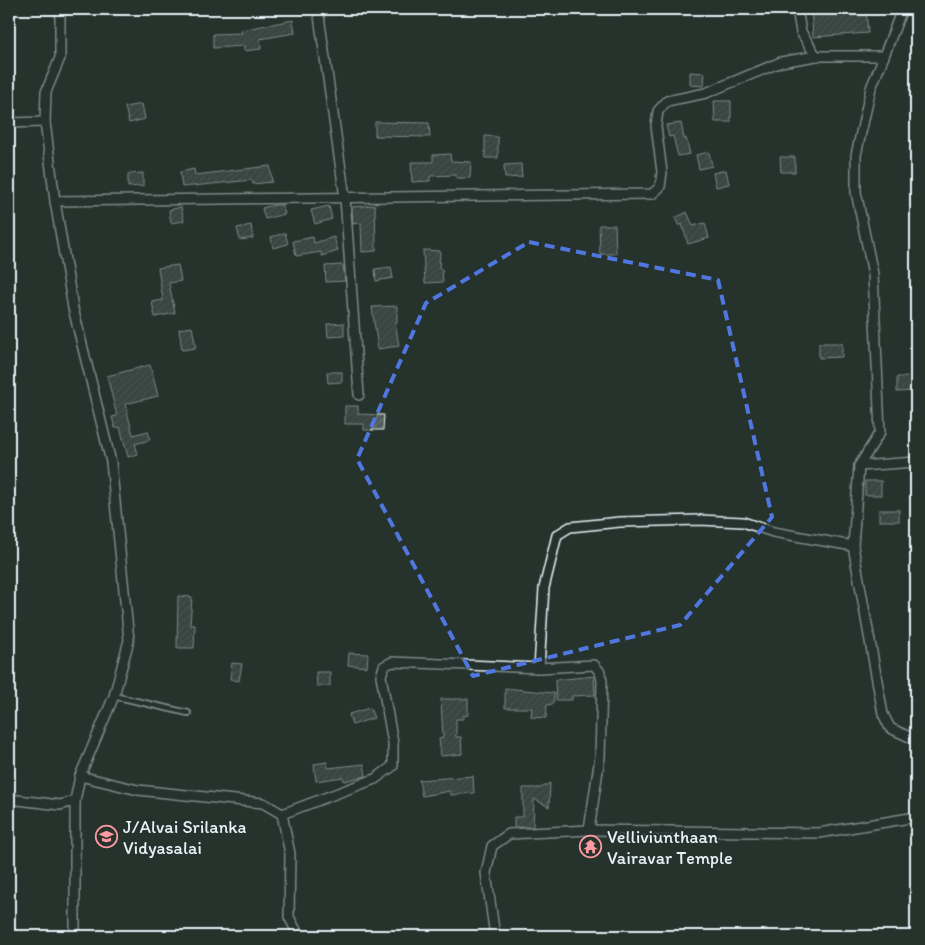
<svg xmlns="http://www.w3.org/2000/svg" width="925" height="945" viewBox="0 0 925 945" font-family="Itim,sans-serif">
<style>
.building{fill:url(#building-hatch);stroke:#e8f1f8}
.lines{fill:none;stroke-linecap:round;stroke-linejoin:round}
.lane-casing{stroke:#e8f1f8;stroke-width:8}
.street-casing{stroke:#e8f1f8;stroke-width:12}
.lane{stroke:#26332d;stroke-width:4.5}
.street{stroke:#26332d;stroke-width:9}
.marked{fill:none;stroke:#5077e0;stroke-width:4;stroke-dasharray:10 6;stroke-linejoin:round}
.labels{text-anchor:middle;stroke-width:4;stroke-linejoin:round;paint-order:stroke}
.poi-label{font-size:18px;fill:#e8f1f8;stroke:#26332d;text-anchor:start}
</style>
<defs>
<pattern id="building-hatch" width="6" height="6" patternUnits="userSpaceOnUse" patternTransform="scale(1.25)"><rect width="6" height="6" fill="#505c59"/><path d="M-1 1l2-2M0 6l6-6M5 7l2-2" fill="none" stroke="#697472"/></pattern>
</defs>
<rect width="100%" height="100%" fill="#26332d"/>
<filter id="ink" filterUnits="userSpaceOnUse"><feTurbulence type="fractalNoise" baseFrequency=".02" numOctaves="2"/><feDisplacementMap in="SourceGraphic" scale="10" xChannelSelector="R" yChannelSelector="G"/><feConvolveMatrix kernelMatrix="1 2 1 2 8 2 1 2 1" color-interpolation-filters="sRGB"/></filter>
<g filter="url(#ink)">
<g class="building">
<path d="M 811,9 L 866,9 L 868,33 L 813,37 Z"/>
<path d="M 293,20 L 295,33 L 260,39 L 261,49 L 244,51 L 244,46 L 213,48 L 213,34 L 242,33 L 241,30 Z"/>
<path d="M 690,72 L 705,73 L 704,86 L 690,85 Z"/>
<path d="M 714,101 L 731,101 L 731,122 L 715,122 Z"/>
<path d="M 142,104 L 145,119 L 129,123 L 125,107 Z"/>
<path d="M 375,122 L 429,123 L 430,137 L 375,136 Z"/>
<path d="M 681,123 L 684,139 L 686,138 L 690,154 L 678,156 L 673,136 L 669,137 L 666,125 Z"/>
<path d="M 485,136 L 498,137 L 498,158 L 485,158 Z"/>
<path d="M 709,152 L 712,166 L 699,169 L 696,155 Z"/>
<path d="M 450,154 L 451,161 L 471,162 L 470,178 L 456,178 L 456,175 L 430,176 L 430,181 L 412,182 L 411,162 L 433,162 L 433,155 Z"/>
<path d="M 780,157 L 795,157 L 795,172 L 781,172 Z"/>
<path d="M 521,164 L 522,177 L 505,178 L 504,165 Z"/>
<path d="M 270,166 L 272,182 L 253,184 L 252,180 L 182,187 L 180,172 L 194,169 L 195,175 Z"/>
<path d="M 726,170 L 729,184 L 716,187 L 713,173 Z"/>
<path d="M 143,173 L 143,186 L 128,187 L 128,174 Z"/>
<path d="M 275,205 L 282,205 L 285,214 L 265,219 L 262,208 Z"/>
<path d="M 375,205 L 376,251 L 362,252 L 361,223 L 353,224 L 352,207 Z"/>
<path d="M 329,206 L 332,219 L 315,224 L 311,210 Z"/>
<path d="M 181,207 L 184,221 L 171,223 L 169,210 Z"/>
<path d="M 687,212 L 693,226 L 705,223 L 709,238 L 688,244 L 682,224 L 679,226 L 675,218 Z"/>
<path d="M 251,225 L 253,238 L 240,240 L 237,228 Z"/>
<path d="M 599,225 L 615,225 L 616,254 L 600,254 Z"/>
<path d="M 285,233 L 288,244 L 273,248 L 271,237 Z"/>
<path d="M 313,237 L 314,243 L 334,237 L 338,251 L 322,256 L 321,252 L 296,256 L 293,241 Z"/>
<path d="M 423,250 L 440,251 L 439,269 L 442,269 L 443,282 L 425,283 Z"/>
<path d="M 178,265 L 181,281 L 169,283 L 175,313 L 155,317 L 152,302 L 163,300 L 158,268 Z"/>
<path d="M 343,265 L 345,281 L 326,282 L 325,266 Z"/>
<path d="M 391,267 L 393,278 L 376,281 L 375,269 Z"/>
<path d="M 397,306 L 397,322 L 395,322 L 399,346 L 378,349 L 372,307 Z"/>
<path d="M 344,323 L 344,336 L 328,337 L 327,324 Z"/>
<path d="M 192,327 L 196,348 L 182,350 L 179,329 Z"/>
<path d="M 819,343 L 842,343 L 842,357 L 819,358 Z"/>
<path d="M 150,365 L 158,396 L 125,404 L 133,435 L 148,431 L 150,440 L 135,444 L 138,454 L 128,457 L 120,427 L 115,428 L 112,417 L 117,416 L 107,376 Z"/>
<path d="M 327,372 L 342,372 L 342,382 L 328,383 Z"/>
<path d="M 897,377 L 913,377 L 913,391 L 897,392 Z"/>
<path d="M 345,406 L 358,406 L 358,414 L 384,415 L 383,430 L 364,430 L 364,424 L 345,424 Z"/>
<rect x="865" y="481" width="16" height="14"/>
<rect x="879" y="510" width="20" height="11"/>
<path d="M 178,596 L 192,597 L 190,625 L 195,625 L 194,648 L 177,648 Z"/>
<path d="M 349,653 L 368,654 L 367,667 L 348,665 Z"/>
<path d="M 232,663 L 242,664 L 239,681 L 230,679 Z"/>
<path d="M 316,672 L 330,672 L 330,686 L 317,686 Z"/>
<path d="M 594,676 L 595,695 L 572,696 L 572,700 L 556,700 L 555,680 Z"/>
<path d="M 505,688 L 554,693 L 553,704 L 547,705 L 546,718 L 531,717 L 532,708 L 505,708 Z"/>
<path d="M 441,699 L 468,699 L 468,715 L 463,716 L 463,719 L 456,719 L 456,737 L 461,737 L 462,754 L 441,756 L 439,739 L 443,738 Z"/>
<path d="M 370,708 L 374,718 L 352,725 L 349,714 Z"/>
<path d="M 327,762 L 328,768 L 364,764 L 366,776 L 344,781 L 343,777 L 316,781 L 314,764 Z"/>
<path d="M 473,776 L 474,793 L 451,795 L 450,791 L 422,796 L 419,780 Z"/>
<path d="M 550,783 L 549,807 L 534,799 L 533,827 L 514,827 L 514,817 L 523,817 L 523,788 L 541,788 Z"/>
</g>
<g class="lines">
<defs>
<path id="lane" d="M 114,696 L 188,713"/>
<g id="street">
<path d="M 60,9 L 60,58 L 46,92 L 45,122 L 55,201 L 73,308 L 111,462 L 129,640 L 114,696 L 80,776 L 138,790 L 263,803 L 282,814 L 290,854 L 289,917 L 299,936"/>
<path d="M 318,9 L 345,198 L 359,395"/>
<path d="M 797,9 L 801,32 L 816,56"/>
<path d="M 9,123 L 45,122"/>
<path d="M 55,201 L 652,194 L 660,187 L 662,172 L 656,126 L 658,111 L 667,101 L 706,93 L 781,62 L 816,56 L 884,56 L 902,9"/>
<path d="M 859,466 L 916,462"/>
<path d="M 853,546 L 883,714 L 890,728 L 916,740"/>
<path d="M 9,799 L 60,805 L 75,801 L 80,776"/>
<path d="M 282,814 L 375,779 L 393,766 L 393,743 L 381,676 L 384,666 L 392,662 L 539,668"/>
<path d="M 589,830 L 819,833 L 916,817"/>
<path d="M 75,936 L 75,801"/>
<path d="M 495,936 L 486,873 L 492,846 L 509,834 L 589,830 L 600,757 L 602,681 L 600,672 L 594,665 L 539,668 L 544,588 L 557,535 L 570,527 L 620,522 L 699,520 L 743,522 L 773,532 L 853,546 L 859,466 L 880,432 L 873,274 L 856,192 L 856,155 L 871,88 L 884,56"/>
</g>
</defs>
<use href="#lane" class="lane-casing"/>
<use href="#street" class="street-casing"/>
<use href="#lane" class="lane"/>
<use href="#street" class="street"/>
</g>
</g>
<path d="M0 0H925V945H0ZM 529,242 L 718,280 L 772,517 L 680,625 L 473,676 L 357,459 L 426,303 Z" fill="#26332d" fill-opacity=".55" fill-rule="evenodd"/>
<path class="marked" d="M 529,242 L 718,280 L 772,517 L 680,625 L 473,676 L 357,459 L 426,303 Z"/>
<defs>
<symbol id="school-ring" viewBox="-11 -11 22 22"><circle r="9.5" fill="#26332d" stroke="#ff9aa2" stroke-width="1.5"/><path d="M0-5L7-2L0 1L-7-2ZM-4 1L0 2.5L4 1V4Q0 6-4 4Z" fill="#ff9aa2"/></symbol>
<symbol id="temple-ring" viewBox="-11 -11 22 22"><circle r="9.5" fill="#26332d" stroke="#ff9aa2" stroke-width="1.5"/><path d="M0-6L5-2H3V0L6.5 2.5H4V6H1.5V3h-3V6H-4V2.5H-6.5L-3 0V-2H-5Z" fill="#ff9aa2"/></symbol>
</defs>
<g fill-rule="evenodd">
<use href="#school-ring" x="94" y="824" width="25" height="25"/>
<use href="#temple-ring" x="578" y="834" width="25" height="25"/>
</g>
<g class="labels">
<g class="poi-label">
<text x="123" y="833">J/Alvai Srilanka<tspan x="123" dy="21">Vidyasalai</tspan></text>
<text x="607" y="843">Velliviunthaan<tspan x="607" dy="21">Vairavar Temple</tspan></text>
</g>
</g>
<rect width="925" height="945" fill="none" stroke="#26332d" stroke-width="30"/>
<rect x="15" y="15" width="895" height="915" fill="none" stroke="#e8f1f8" stroke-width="2" filter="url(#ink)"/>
</svg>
